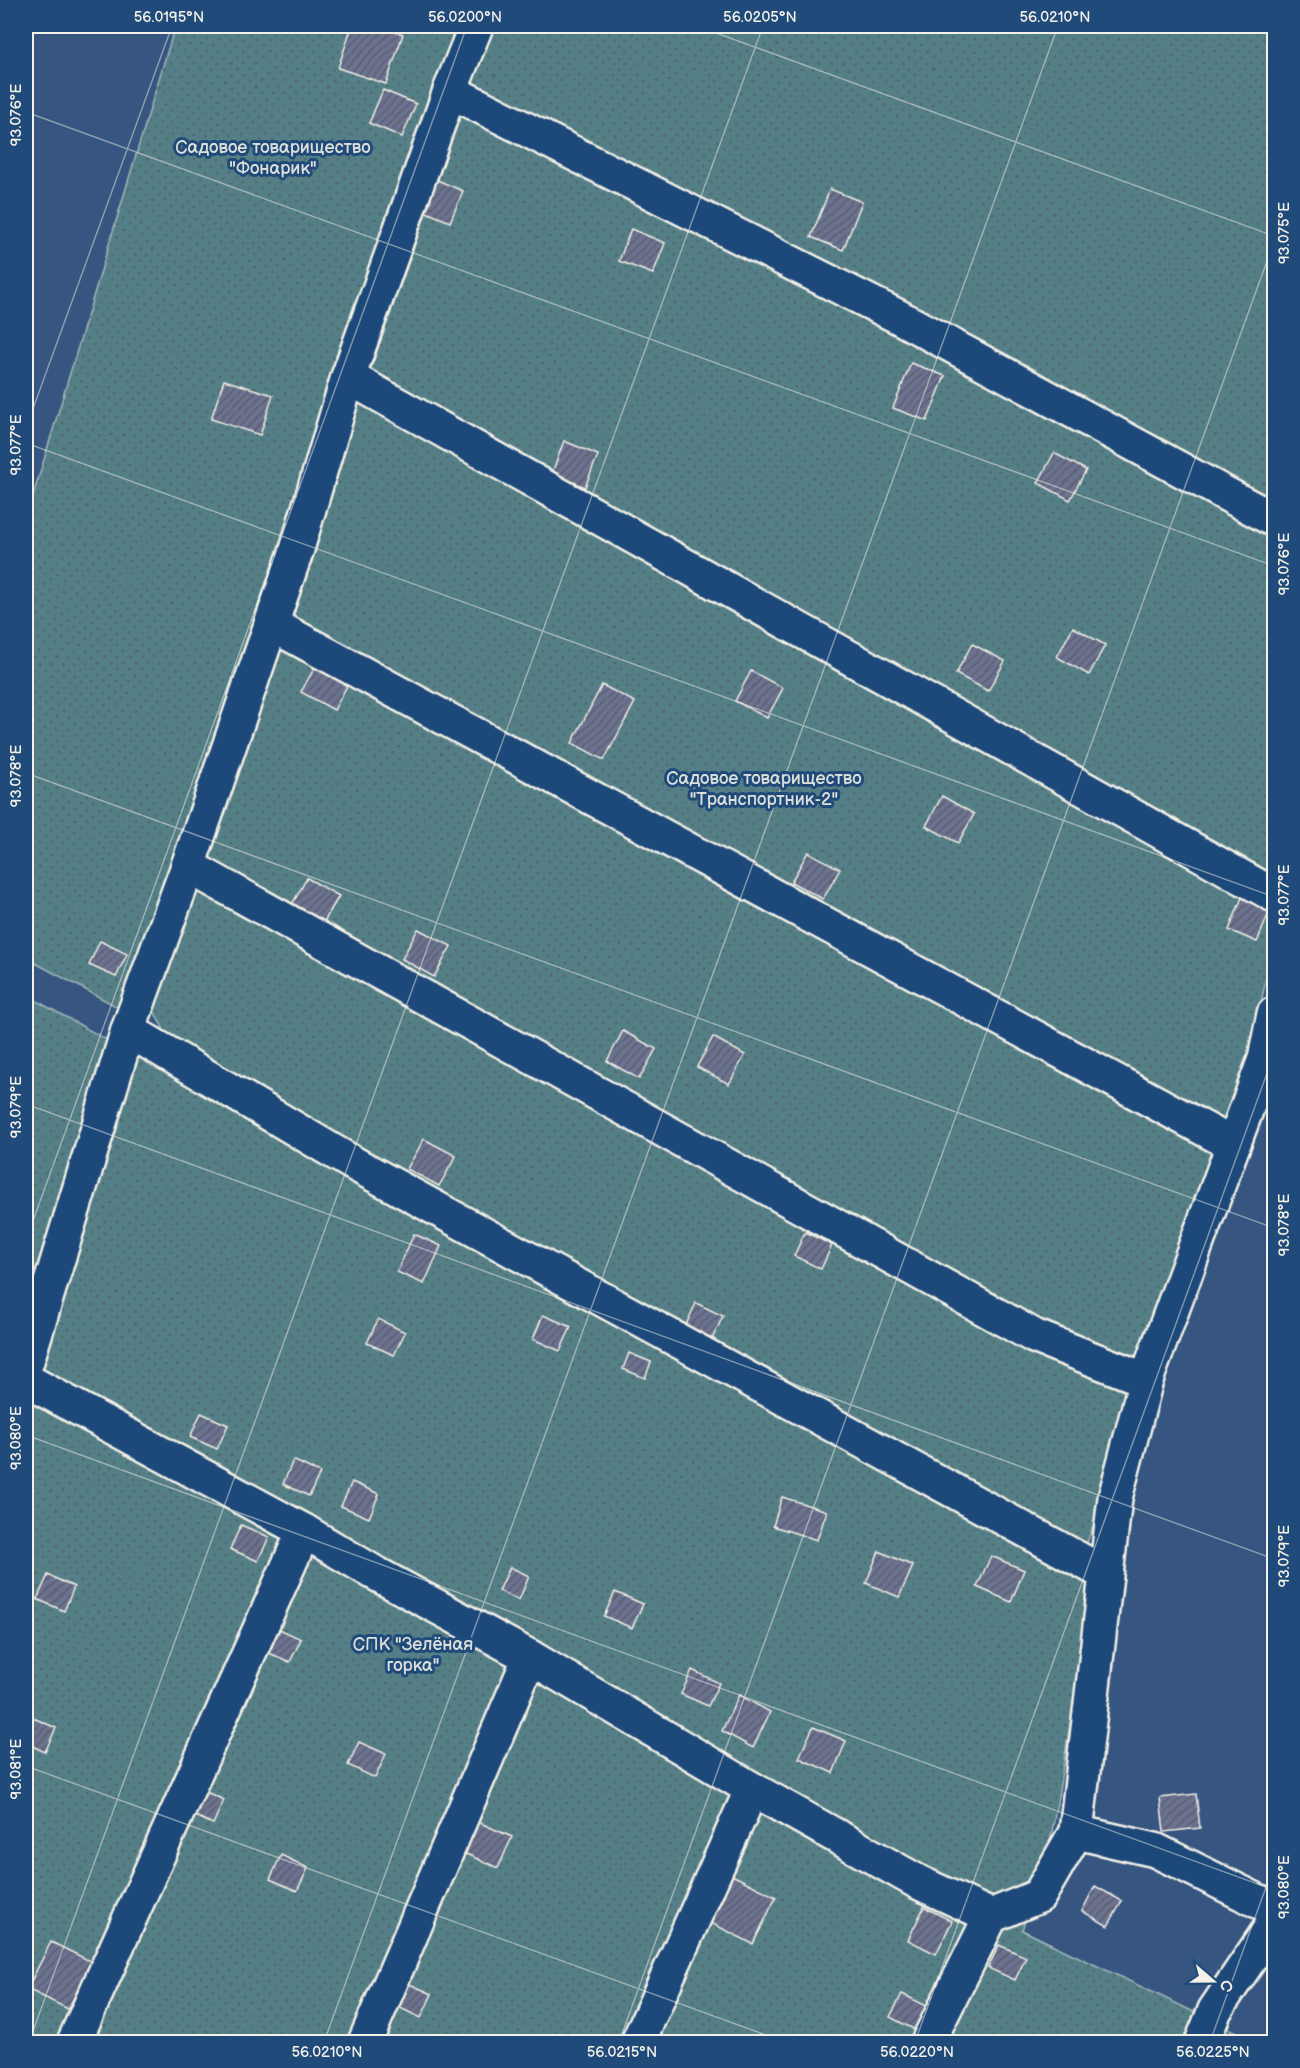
<svg xmlns="http://www.w3.org/2000/svg" width="1300" height="2068" viewBox="0 0 1300 2068" font-family="'Balsamiq Sans',sans-serif">
<style>
.garden{fill:url(#garden-dots);stroke:#a4b8b8;stroke-width:1.5}
.building{fill:url(#building-hatch);stroke:#f4f1e8;stroke-width:1.5}
.lines{fill:none;stroke-linecap:round;stroke-linejoin:round}
.minor-casing{stroke:#f4f1e8;stroke-width:38}
.minor{stroke:#1f4a7a;stroke-width:33}
.ticks{fill:none;stroke:#f4f1e8;stroke-width:1.5;stroke-opacity:0.45}
.labels{text-anchor:middle;stroke-width:6;stroke-linejoin:round;paint-order:stroke}
.park-label{font-size:18px;fill:#dce0d9;stroke:#1f4a7a}
.neatline{fill:none;stroke:#f4f1e8;stroke-width:2}
.ticks-label{font-size:15px;text-anchor:middle;fill:#f4f1e8}
</style>
<defs>
<pattern id="garden-dots" width="8" height="8" patternUnits="userSpaceOnUse" patternTransform="scale(1.5)"><rect width="8" height="8" fill="#557f87"/><path d="M2 2h.1M6 6h.1" fill="none" stroke="#50666a" stroke-width="1.8" stroke-linecap="round"/></pattern>
<pattern id="building-hatch" width="6" height="6" patternUnits="userSpaceOnUse" patternTransform="scale(1.5)"><rect width="6" height="6" fill="#6b7290"/><path d="M-1 1l2-2M0 6l6-6M5 7l2-2" fill="none" stroke="#5a5d6b"/></pattern>
</defs>
<rect width="100%" height="100%" fill="#365681"/>
<filter id="ink" filterUnits="userSpaceOnUse"><feTurbulence type="fractalNoise" baseFrequency=".0167" numOctaves="2"/><feDisplacementMap in="SourceGraphic" scale="12" xChannelSelector="R" yChannelSelector="G"/><feConvolveMatrix kernelMatrix="1 2 1 2 8 2 1 2 1" color-interpolation-filters="sRGB"/></filter>
<g filter="url(#ink)">
<g class="garden">
<path d="M 175,26 L 464,26 L 337,359 L 290,541 L 123,1010 L 26,958 L 26,519 Z"/>
<path d="M 492,26 L 1274,26 L 1274,940 L 1244,1085 L 1086,1546 L 173,1047 L 148,1000 Z"/>
<path d="M 26,995 L 1093,1587 L 1049,1850 L 1022,1930 L 1257,2042 L 26,2042 Z"/>
</g>
<g class="building">
<path d="M 352,26 L 377,26 L 403,34 L 386,84 L 338,68 Z"/>
<path d="M 383,90 L 416,104 L 402,137 L 369,123 Z"/>
<path d="M 430,177 L 463,191 L 450,222 L 417,208 Z"/>
<path d="M 830,189 L 862,202 L 843,250 L 811,237 Z"/>
<path d="M 631,229 L 665,243 L 653,274 L 619,261 Z"/>
<path d="M 911,363 L 945,376 L 927,421 L 893,408 Z"/>
<path d="M 224,380 L 273,395 L 260,435 L 211,419 Z"/>
<path d="M 564,441 L 598,455 L 585,487 L 552,473 Z"/>
<path d="M 1054,453 L 1086,470 L 1070,500 L 1038,483 Z"/>
<path d="M 1073,627 L 1105,645 L 1089,675 L 1057,657 Z"/>
<path d="M 972,644 L 1005,661 L 988,691 L 956,674 Z"/>
<path d="M 318,662 L 350,680 L 334,710 L 301,692 Z"/>
<path d="M 751,671 L 783,688 L 767,718 L 735,701 Z"/>
<path d="M 602,685 L 635,702 L 604,760 L 572,743 Z"/>
<path d="M 942,796 L 974,814 L 958,843 L 926,826 Z"/>
<path d="M 808,852 L 840,869 L 823,899 L 791,882 Z"/>
<path d="M 307,878 L 339,896 L 322,925 L 290,908 Z"/>
<path d="M 1243,895 L 1271,908 L 1257,942 L 1229,930 Z"/>
<path d="M 418,929 L 451,946 L 434,977 L 402,959 Z"/>
<path d="M 100,941 L 127,954 L 116,977 L 89,965 Z"/>
<path d="M 623,1031 L 656,1049 L 639,1079 L 607,1061 Z"/>
<path d="M 713,1037 L 745,1055 L 729,1084 L 697,1067 Z"/>
<path d="M 424,1139 L 456,1156 L 439,1186 L 407,1169 Z"/>
<path d="M 805,1232 L 832,1245 L 821,1269 L 794,1256 Z"/>
<path d="M 414,1234 L 441,1246 L 424,1284 L 397,1272 Z"/>
<path d="M 696,1303 L 723,1316 L 712,1339 L 685,1327 Z"/>
<path d="M 543,1315 L 571,1327 L 560,1351 L 533,1339 Z"/>
<path d="M 378,1319 L 405,1332 L 394,1355 L 367,1343 Z"/>
<path d="M 629,1353 L 651,1362 L 645,1378 L 623,1369 Z"/>
<path d="M 201,1413 L 228,1425 L 217,1449 L 190,1437 Z"/>
<path d="M 293,1460 L 320,1473 L 309,1496 L 283,1484 Z"/>
<path d="M 352,1482 L 379,1494 L 369,1518 L 341,1506 Z"/>
<path d="M 782,1497 L 827,1511 L 817,1540 L 773,1526 Z"/>
<path d="M 241,1525 L 269,1537 L 258,1561 L 230,1549 Z"/>
<path d="M 879,1551 L 913,1566 L 899,1597 L 866,1583 Z"/>
<path d="M 991,1556 L 1024,1570 L 1011,1602 L 977,1587 Z"/>
<path d="M 510,1567 L 529,1576 L 519,1600 L 499,1591 Z"/>
<path d="M 48,1575 L 74,1587 L 64,1611 L 37,1599 Z"/>
<path d="M 615,1592 L 643,1604 L 632,1628 L 604,1616 Z"/>
<path d="M 273,1626 L 301,1639 L 290,1662 L 262,1650 Z"/>
<path d="M 692,1670 L 719,1683 L 708,1706 L 681,1694 Z"/>
<path d="M 739,1695 L 770,1712 L 753,1748 L 722,1731 Z"/>
<path d="M 29,1716 L 56,1728 L 45,1752 L 26,1743 L 26,1723 Z"/>
<path d="M 813,1727 L 846,1741 L 833,1773 L 799,1758 Z"/>
<path d="M 359,1742 L 386,1754 L 375,1778 L 348,1765 Z"/>
<path d="M 197,1788 L 224,1800 L 213,1824 L 186,1812 Z"/>
<path d="M 1196,1794 L 1200,1828 L 1164,1832 L 1160,1798 Z"/>
<path d="M 478,1822 L 512,1837 L 498,1868 L 464,1853 Z"/>
<path d="M 281,1855 L 308,1868 L 297,1891 L 270,1879 Z"/>
<path d="M 730,1874 L 776,1897 L 753,1944 L 707,1921 Z"/>
<path d="M 1095,1886 L 1122,1901 L 1108,1926 L 1082,1911 Z"/>
<path d="M 924,1907 L 952,1921 L 936,1954 L 908,1940 Z"/>
<path d="M 51,1942 L 92,1962 L 68,2009 L 27,1989 Z"/>
<path d="M 999,1945 L 1026,1957 L 1015,1980 L 988,1968 Z"/>
<path d="M 405,1982 L 432,1994 L 421,2018 L 394,2005 Z"/>
<path d="M 902,1994 L 929,2007 L 917,2031 L 890,2017 Z"/>
</g>
<g class="lines">
<defs>
<g id="minor">
<path d="M 450,91 L 899,317 L 1274,520"/>
<path d="M 348,377 L 1274,895"/>
<path d="M 271,624 L 1232,1144"/>
<path d="M 188,866 L 1034,1336 L 1146,1380"/>
<path d="M 1274,1014 L 1265,1059 L 1146,1380 L 1115,1498 L 1076,1832 L 1155,1850 L 1274,1909"/>
<path d="M 128,1030 L 351,1162 L 1106,1574"/>
<path d="M 26,1364 L 128,1030 L 188,866 L 297,549 L 348,377 L 450,91 L 476,26"/>
<path d="M 26,1380 L 304,1531 L 373,1572 L 530,1657 L 752,1789 L 918,1882 L 991,1916 L 1039,1896 L 1076,1832"/>
<path d="M 74,2042 L 304,1531"/>
<path d="M 365,2042 L 530,1657"/>
<path d="M 638,2042 L 752,1789"/>
<path d="M 928,2042 L 991,1916"/>
<path d="M 1202,2042 L 1215,2010 L 1274,1923"/>
</g>
</defs>
<use href="#minor" class="minor-casing"/>
<use href="#minor" class="minor"/>
</g>
</g>
<path class="ticks" d="M 697,26 L 1274,236M 26,112 L 1274,566M 26,428 L 172,26M 26,443 L 1274,897M 26,773 L 1274,1228M 26,1104 L 1274,1559M 26,1240 L 467,26M 26,1435 L 1274,1890M 26,1766 L 785,2042M 29,2042 L 763,26M 324,2042 L 1058,26M 619,2042 L 1274,242M 915,2042 L 1274,1054M 1210,2042 L 1274,1865"/>
<g class="labels">
<g class="park-label">
<text x="273" y="153">Садовое товарищество<tspan x="273" dy="21">"Фонарик"</tspan></text>
<text x="764" y="784">Садовое товарищество<tspan x="764" dy="21">"Транспортник-2"</tspan></text>
<text x="413" y="1650">СПК "Зелёная<tspan x="413" dy="21">горка"</tspan></text>
</g>
</g>
<rect width="1300" height="2068" fill="none" stroke="#1f4a7a" stroke-width="66"/>
<g transform="translate(1213 1981) rotate(110)" stroke="#1f4a7a" stroke-width="4.5" paint-order="stroke">
<path d="M0-4.5L10 22L0 15L-10 22Z" fill="#f4f1e8"/>
<text y="-9" font-size="16" font-weight="bold" text-anchor="middle" fill="#f4f1e8">С</text>
</g>
<rect x="33" y="33" width="1234" height="2002" class="neatline"/>
<g class="ticks-label">
<text x="169" y="22">56.0195°N</text>
<text x="465" y="22">56.0200°N</text>
<text x="760" y="22">56.0205°N</text>
<text x="1055" y="22">56.0210°N</text>
<text transform="translate(16 115) rotate(-90)" y="5">93.076°E</text>
<text transform="translate(1284 233) rotate(-90)" y="5">93.075°E</text>
<text transform="translate(16 445) rotate(-90)" y="5">93.077°E</text>
<text transform="translate(1284 564) rotate(-90)" y="5">93.076°E</text>
<text transform="translate(16 776) rotate(-90)" y="5">93.078°E</text>
<text transform="translate(1284 895) rotate(-90)" y="5">93.077°E</text>
<text transform="translate(16 1107) rotate(-90)" y="5">93.079°E</text>
<text transform="translate(1284 1225) rotate(-90)" y="5">93.078°E</text>
<text transform="translate(16 1438) rotate(-90)" y="5">93.080°E</text>
<text transform="translate(1284 1556) rotate(-90)" y="5">93.079°E</text>
<text transform="translate(16 1769) rotate(-90)" y="5">93.081°E</text>
<text transform="translate(1284 1887) rotate(-90)" y="5">93.080°E</text>
<text x="327" y="2057">56.0210°N</text>
<text x="622" y="2057">56.0215°N</text>
<text x="917" y="2057">56.0220°N</text>
<text x="1213" y="2057">56.0225°N</text>
</g>
</svg>
